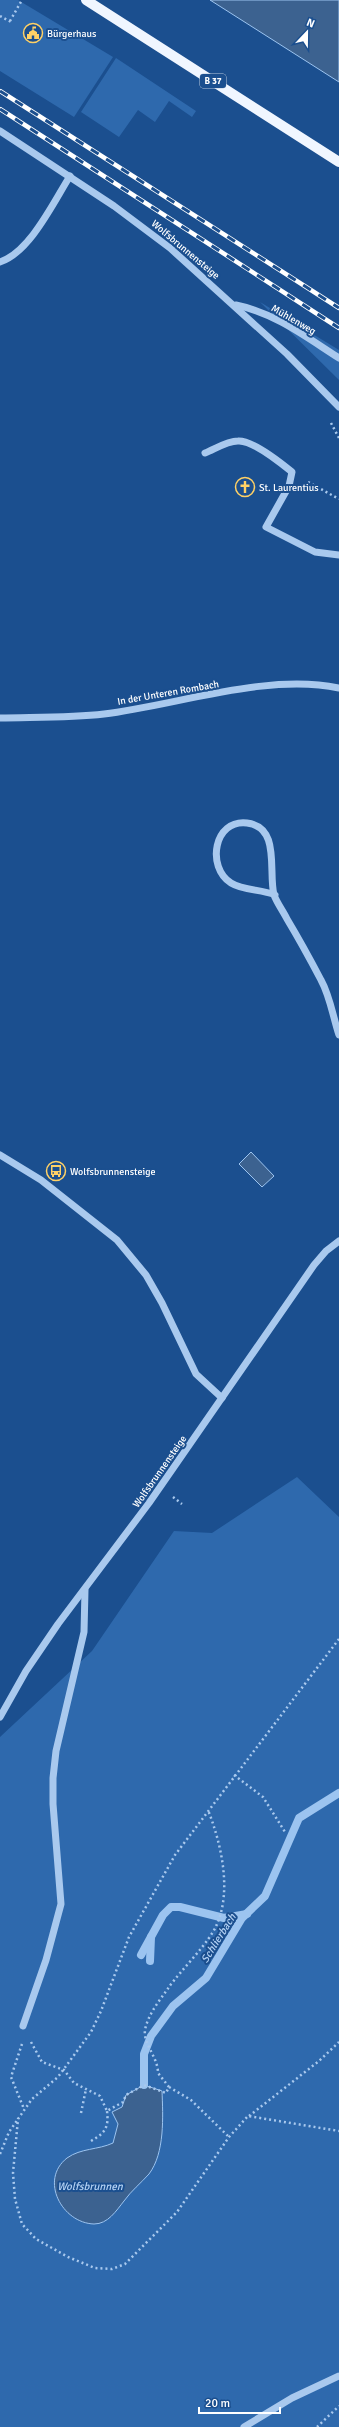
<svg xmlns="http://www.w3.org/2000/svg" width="339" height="2427" viewBox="0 0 339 2427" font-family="Signika,sans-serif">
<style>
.green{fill:#2e69ad}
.water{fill:#3c6290;stroke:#9cc4f0}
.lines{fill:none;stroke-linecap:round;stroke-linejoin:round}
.stream{stroke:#9cc4f0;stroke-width:8}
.path{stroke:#a9c9ee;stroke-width:2.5;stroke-dasharray:2 3;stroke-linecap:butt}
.minor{stroke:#a9c9ee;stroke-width:7}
.major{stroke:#f0f6ff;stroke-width:10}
.rail-casing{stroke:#fff;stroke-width:4.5}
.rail{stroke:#1b4f8f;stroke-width:3;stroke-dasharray:9;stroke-linecap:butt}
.labels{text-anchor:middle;stroke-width:4;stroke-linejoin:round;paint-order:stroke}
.shield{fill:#1b4f8f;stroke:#bbcadd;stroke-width:1}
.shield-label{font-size:9px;font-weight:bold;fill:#fff}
.poi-label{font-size:10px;fill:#fff;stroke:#1b4f8f;text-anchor:start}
.street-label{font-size:10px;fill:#fff;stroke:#1b4f8f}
.water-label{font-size:11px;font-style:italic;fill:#b5d3f5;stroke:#1b4f8f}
</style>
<rect width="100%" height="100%" fill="#1b4f8f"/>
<g class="green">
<path d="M 0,0 L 18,0 L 113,57 L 74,117 L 0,71 Z"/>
<path d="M 116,58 L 196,111 L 192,117 L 169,101 L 155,122 L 138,110 L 119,137 L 81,112 Z"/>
<path d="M 260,302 L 339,350 L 339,380 Z"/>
<path d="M 297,1477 L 339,1517 L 339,2427 L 0,2427 L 0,1737 L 92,1651 L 174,1531 L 212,1533 Z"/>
</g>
<g class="water">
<path d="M 210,0 L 339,0 L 339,82 Z"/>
<path d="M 251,1152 L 274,1176 L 262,1187 L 239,1164 Z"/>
<path d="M 144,2085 L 162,2091 C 163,2116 165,2153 149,2174 C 141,2183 131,2191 124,2201 C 116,2211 108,2224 94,2224 C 62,2223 39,2180 67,2158 C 81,2148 98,2150 113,2143 L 118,2124 L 112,2112 L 122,2107 L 126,2095 Z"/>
</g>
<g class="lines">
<g class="stream">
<path d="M 141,1955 L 163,1915 L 171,1907 L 180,1907 L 224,1918 L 247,1914"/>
<path d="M 150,1961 L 151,1937"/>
<path d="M 144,2085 L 144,2054 L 151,2036 L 173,2006 L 206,1978 L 242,1918 L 265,1896 L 299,1818 L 339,1793"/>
</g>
<g class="path">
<path d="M 0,16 L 13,23"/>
<path d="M 10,21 L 22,0"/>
<path d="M 331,423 L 339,438"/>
<path d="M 308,482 L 339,499"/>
<path d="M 173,1497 L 182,1504"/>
<path d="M 339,1639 L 175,1855 L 129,1937 L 101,2011 L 91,2032 L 58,2077 L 32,2099 L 18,2119 L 13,2173 L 15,2199 L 22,2224 L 36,2239 L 68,2257 L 95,2268 L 112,2269 L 125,2264 L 177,2212 L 229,2137 L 248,2116 L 339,2131"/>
<path d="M 234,1775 L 263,1797 L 285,1832"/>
<path d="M 31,2042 L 42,2062 L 64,2070 L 74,2083 L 100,2096 L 107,2111 L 123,2102 L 126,2095 L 144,2085 L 166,2093 L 169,2087 L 191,2100 L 229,2137"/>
<path d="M 22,2044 L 11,2077 L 24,2109"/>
<path d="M 169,2087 L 158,2073 C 158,2057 143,2044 145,2030 C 148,2014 160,2000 169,1987 C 181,1970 210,1942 217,1924 C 232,1890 221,1843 208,1810"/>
<path d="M 81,2113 L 86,2089"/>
<path d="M 249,2116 L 319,2061 L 339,2042"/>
<path d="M 91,2141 C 105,2133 109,2128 107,2111"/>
<path d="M 0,2154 L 9,2132 L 18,2119"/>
<path d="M 317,2427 L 339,2406"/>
</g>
<g class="minor">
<path d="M 0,131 L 114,206 L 170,248 L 287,354 L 339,407"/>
<path d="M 0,262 C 30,252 53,203 70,176"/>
<path d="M 236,305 C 275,313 306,337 339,358"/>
<path d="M 205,453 C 215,449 227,441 238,441 C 253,440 281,463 292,472 L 289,486 L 266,527 L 315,552 L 339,555"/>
<path d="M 0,718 C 34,717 70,718 104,714 C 177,705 266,673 339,688"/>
<path d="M 275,895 C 261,889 244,891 231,883 C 206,867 214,819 247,823 C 281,827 268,872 274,895 C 277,903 283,911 287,919 C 299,939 310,959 321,980 C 330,996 333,1017 339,1035"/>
<path d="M 0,1155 L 41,1180 L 117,1240 L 146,1275 L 162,1303 L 196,1374 L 222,1398"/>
<path d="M 0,1717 L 26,1671 L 58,1624 L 149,1503 L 314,1265 L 326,1251 L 339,1241"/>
<path d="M 23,2026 L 46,1960 L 61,1904 L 53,1804 L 53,1778 L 56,1751 L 84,1632 L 85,1590"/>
<path d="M 244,2427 L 292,2398 L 339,2376"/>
</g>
<path class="major" d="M 86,0 L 339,162"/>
<defs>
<g id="rail">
<path d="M 0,91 L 339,308"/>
<path d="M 0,109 L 339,328"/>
</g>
</defs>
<use href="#rail" class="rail-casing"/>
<use href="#rail" class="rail"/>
</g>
<defs>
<symbol id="civic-ring" viewBox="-11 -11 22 22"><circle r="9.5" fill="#1b4f8f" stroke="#ffd166" stroke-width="1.5"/><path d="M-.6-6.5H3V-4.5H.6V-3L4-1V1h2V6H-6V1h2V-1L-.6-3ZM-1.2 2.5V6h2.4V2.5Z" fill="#ffd166"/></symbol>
<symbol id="church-ring" viewBox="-11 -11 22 22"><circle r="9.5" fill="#1b4f8f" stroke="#ffd166" stroke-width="1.5"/><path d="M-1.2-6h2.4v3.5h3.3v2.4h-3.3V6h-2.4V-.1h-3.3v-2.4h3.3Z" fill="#ffd166"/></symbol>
<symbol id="bus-ring" viewBox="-11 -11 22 22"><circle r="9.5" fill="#1b4f8f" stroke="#ffd166" stroke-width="1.5"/><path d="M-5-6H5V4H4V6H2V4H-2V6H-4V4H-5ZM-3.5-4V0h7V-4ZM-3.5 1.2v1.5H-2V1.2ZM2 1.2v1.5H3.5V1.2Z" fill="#ffd166"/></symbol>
</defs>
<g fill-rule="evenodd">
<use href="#civic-ring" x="22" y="22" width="22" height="22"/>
<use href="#church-ring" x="234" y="476" width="22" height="22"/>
<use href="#bus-ring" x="45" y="1160" width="22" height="22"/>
</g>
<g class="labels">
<rect class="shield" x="200" y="74" width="26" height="14" rx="3"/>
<g class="shield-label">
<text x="213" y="84">B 37</text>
</g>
<g class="poi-label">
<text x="47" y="37">Bürgerhaus</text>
<text x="259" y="491">St. Laurentius</text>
<text x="70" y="1175">Wolfsbrunnensteige</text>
</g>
<g class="street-label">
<text transform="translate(186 249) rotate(40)" y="4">Wolfsbrunnensteige</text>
<text transform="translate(294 319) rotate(30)" y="4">Mühlenweg</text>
<text transform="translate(168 692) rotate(-10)" y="4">In der Unteren Rombach</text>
<text transform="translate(159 1471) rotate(-55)" y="4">Wolfsbrunnensteige</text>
</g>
<g class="water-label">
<text transform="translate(218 1938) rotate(-58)" y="4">Schlierbach</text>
<text x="90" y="2190">Wolfsbrunnen</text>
</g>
</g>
<g transform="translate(307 32) rotate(22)" stroke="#1b4f8f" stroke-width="3" paint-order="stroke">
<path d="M0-3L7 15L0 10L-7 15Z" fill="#ffffff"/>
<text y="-6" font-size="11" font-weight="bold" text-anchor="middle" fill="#ffffff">N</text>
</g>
<path d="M199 2407v6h81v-6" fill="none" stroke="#ffffff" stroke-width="2"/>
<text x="205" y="2407" font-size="12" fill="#ffffff" stroke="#1b4f8f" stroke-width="3" paint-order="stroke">20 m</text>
</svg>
